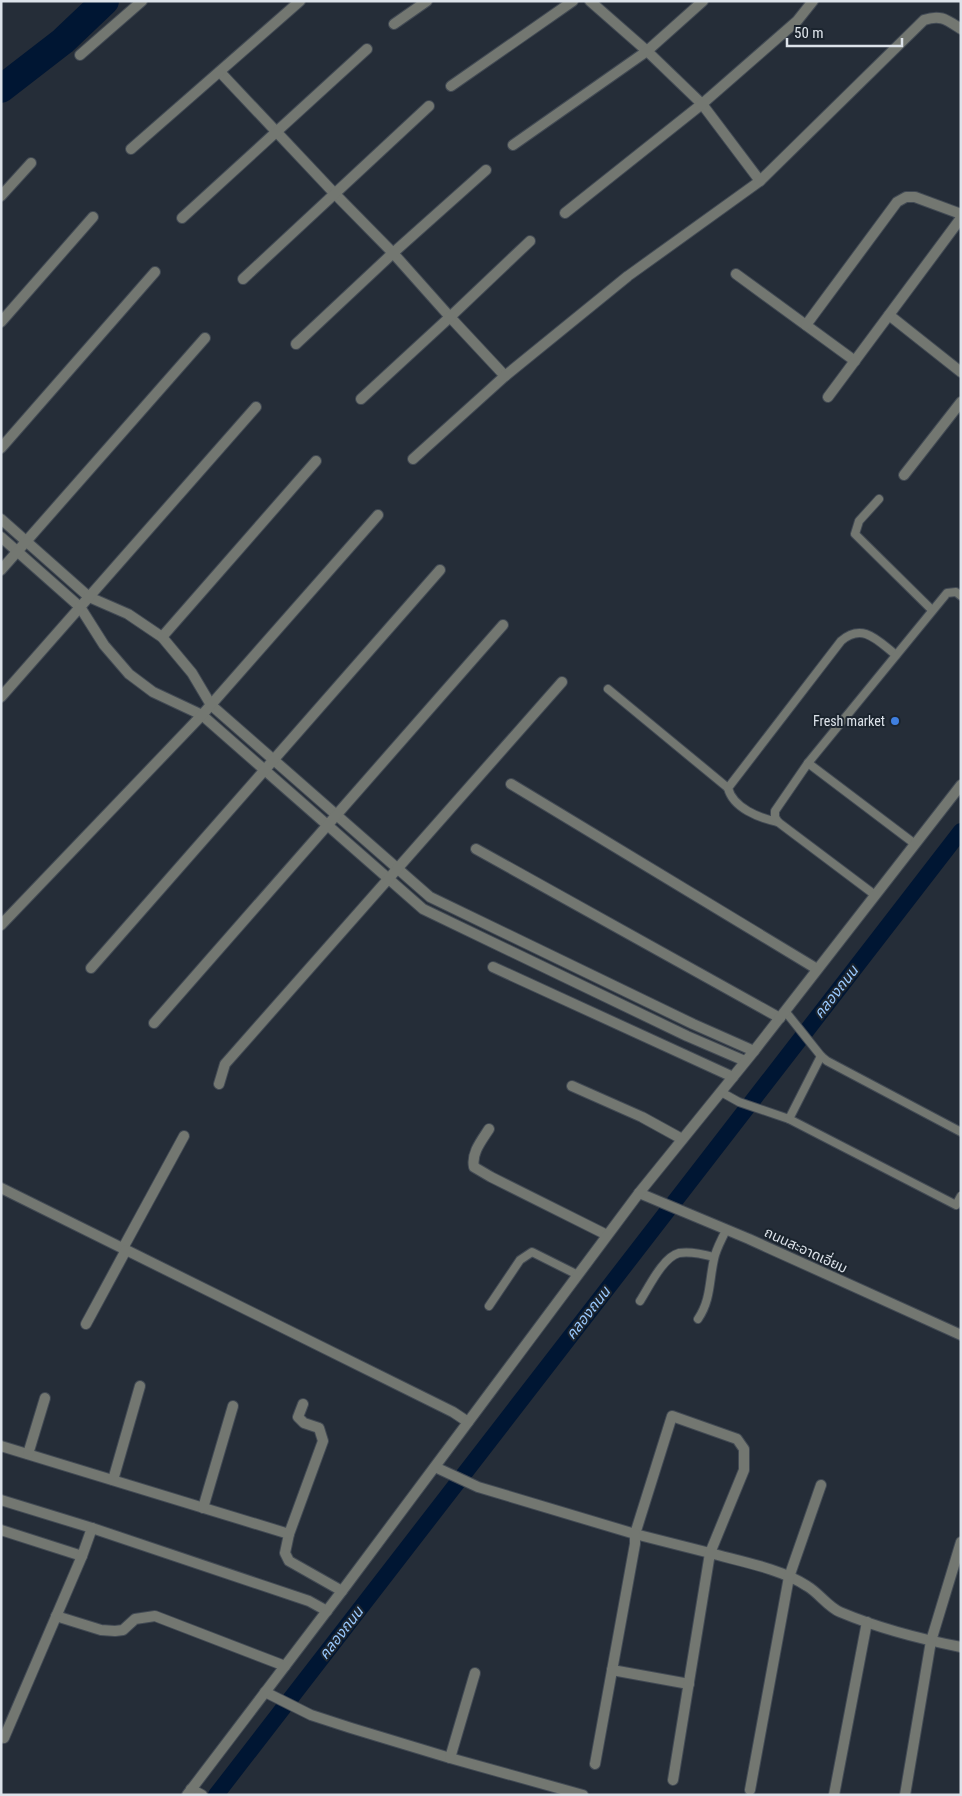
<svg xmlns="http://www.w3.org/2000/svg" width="962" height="1796" viewBox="0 0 962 1796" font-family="'Roboto Condensed','Noto Sans Thai',sans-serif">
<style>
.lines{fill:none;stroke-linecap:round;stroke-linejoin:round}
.canal{stroke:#001633;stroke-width:16}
.river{stroke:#001633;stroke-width:28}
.service-casing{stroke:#424a54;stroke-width:10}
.minor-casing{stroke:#424a54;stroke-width:12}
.tertiary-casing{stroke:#424a54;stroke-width:12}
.service{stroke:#737771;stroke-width:8}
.minor{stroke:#737771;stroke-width:10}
.tertiary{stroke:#737771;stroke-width:10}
.shop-dot{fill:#3f7fe0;stroke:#1b242e;stroke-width:2}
.labels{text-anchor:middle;stroke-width:4;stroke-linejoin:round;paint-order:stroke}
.poi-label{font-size:14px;fill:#dde3ea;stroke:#1b242e;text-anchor:end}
.street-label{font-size:14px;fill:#dde3ea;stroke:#1b242e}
.water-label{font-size:15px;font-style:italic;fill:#99c8fd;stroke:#1b242e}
</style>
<rect width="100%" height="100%" fill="#252d38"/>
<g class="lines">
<path class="canal" d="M 216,1795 L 961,831"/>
<path class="river" d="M 1,89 L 63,41 L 105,1"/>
<defs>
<g id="service">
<path d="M 879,499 L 859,521 L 855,534 L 932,610"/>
<path d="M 608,689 L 728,788"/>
<path d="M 808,763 L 915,844"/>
<path d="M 778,822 C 759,818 733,808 728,788 L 841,641 C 863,622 878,641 896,655"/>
<path d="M 875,895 L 778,822 L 775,817 L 775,811 L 808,763 L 947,593 L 956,592 L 961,596"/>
<path d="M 785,1011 L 821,1056 L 827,1061 L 961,1132"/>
<path d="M 721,1092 L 739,1102 L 789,1119 L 956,1205 L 961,1196"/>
<path d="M 789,1119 L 821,1056"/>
<path d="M 640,1301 C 649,1287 663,1257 679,1253 C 691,1251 703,1254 714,1257"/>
<path d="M 489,1306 L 520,1260 L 532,1252 L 578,1275"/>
<path d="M 698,1319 C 711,1300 709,1281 714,1259 C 716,1249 722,1239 726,1230"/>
</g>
<g id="minor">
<path d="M 590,1 L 647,51 L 702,104 L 760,181"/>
<path d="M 394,24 L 427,1"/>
<path d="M 80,55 L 142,1"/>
<path d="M 220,72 L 335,194 L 393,253 L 450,317 L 505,376"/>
<path d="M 451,86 L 573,1"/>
<path d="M 513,145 L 647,51 L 703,1"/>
<path d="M 131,149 L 300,1"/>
<path d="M 1,196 L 31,163"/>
<path d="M 565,213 L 702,104 L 797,21 L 813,1"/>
<path d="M 182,218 L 367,49"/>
<path d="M 736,274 L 855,361"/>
<path d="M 243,279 L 429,106"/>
<path d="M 889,315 L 961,372"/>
<path d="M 1,322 L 93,217"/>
<path d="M 806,325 L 897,202 L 906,197 L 915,197 L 961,214"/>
<path d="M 296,344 L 393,253 L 486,170"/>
<path d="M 828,397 L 961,218"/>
<path d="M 361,399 L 450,317 L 530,241"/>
<path d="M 1,448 L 155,272"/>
<path d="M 413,459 L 505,376 L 628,276 L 760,181 L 924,20 C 941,14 947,20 961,29"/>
<path d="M 904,475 L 961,402"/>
<path d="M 1,519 L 89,597 L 128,614 L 162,637 L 192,673 L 211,705 L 430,897 L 693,1024 L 754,1051"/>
<path d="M 1,537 L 80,607 L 104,645 L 129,674 L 153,692 L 202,715 L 423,909 L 687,1036 L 745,1061"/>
<path d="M 1,570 L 205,338"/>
<path d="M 162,637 L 316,461"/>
<path d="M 1,697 L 256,407"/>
<path d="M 511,784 L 817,969"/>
<path d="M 476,849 L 780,1018"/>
<path d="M 1,925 L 202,715 L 378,515"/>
<path d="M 493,967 L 733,1077"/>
<path d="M 91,968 L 440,570"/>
<path d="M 154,1023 L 503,625"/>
<path d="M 219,1084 L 225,1064 L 562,682"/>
<path d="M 572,1086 L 642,1117 L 682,1139"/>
<path d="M 489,1129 C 482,1140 471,1153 474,1167 L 491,1177 L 607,1235"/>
<path d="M 1,1188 L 453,1412 L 468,1422"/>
<path d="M 639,1193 L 749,1239 L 961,1335"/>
<path d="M 123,1248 L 184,1136"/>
<path d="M 86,1324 L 126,1250"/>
<path d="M 303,1404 L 298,1417 L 304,1423 L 319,1428 L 323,1441 L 289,1534 L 285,1553 L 289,1561 L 342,1591"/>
<path d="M 672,1416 L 737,1439 L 744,1449 L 744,1470 L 710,1553 L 635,1534 Z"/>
<path d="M 1,1446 L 289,1534"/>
<path d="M 28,1454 L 45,1398"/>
<path d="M 435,1467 L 478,1487 L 635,1534 L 635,1544 L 595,1764"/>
<path d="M 113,1480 L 140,1386"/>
<path d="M 1,1500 L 92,1528 L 309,1601 L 327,1611"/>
<path d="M 203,1508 L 233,1406"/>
<path d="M 1,1530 L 82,1556"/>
<path d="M 56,1616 L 101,1630 L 115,1631 L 123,1630 L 135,1619 L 155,1616 L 285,1666"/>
<path d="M 612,1670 L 689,1684"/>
<path d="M 265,1692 L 311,1715 L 351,1728 L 450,1758 L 583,1795"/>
<path d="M 4,1738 L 82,1556 L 92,1528"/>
<path d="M 450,1758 L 475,1673"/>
<path d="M 673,1780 L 710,1553 C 739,1561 782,1569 807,1586 C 819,1593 828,1607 840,1612 C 878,1628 920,1639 961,1647"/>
<path d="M 191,1789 L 202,1795"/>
<path d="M 750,1790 L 789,1577 L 821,1485"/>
<path d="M 834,1795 L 867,1622"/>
<path d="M 905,1795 L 931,1641 L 961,1542"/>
</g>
<path id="tertiary" d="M 187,1795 L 342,1591 L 639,1193 L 754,1051 L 961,785"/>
</defs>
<use href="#service" class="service-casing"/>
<use href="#minor" class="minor-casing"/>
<use href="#tertiary" class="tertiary-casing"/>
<use href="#service" class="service"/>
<use href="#minor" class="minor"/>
<use href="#tertiary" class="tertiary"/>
</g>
<circle class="shop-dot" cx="895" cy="721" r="5"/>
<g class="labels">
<g class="poi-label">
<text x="885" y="726">Fresh market</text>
</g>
<g class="street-label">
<text transform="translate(806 1250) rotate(25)" y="5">ถนนสะอาดเอี่ยม</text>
</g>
<g class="water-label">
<text transform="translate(836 992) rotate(-52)" y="5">คลองถนน</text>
<text transform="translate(588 1313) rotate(-52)" y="5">คลองถนน</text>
<text transform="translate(341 1633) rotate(-52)" y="5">คลองถนน</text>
</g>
</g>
<rect width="962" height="1796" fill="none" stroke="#dde3ea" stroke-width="5"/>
<path d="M787 38v8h115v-8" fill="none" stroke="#dde3ea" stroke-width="2.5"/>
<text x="794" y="38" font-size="15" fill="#dde3ea" stroke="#1b242e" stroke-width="4" paint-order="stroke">50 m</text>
</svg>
